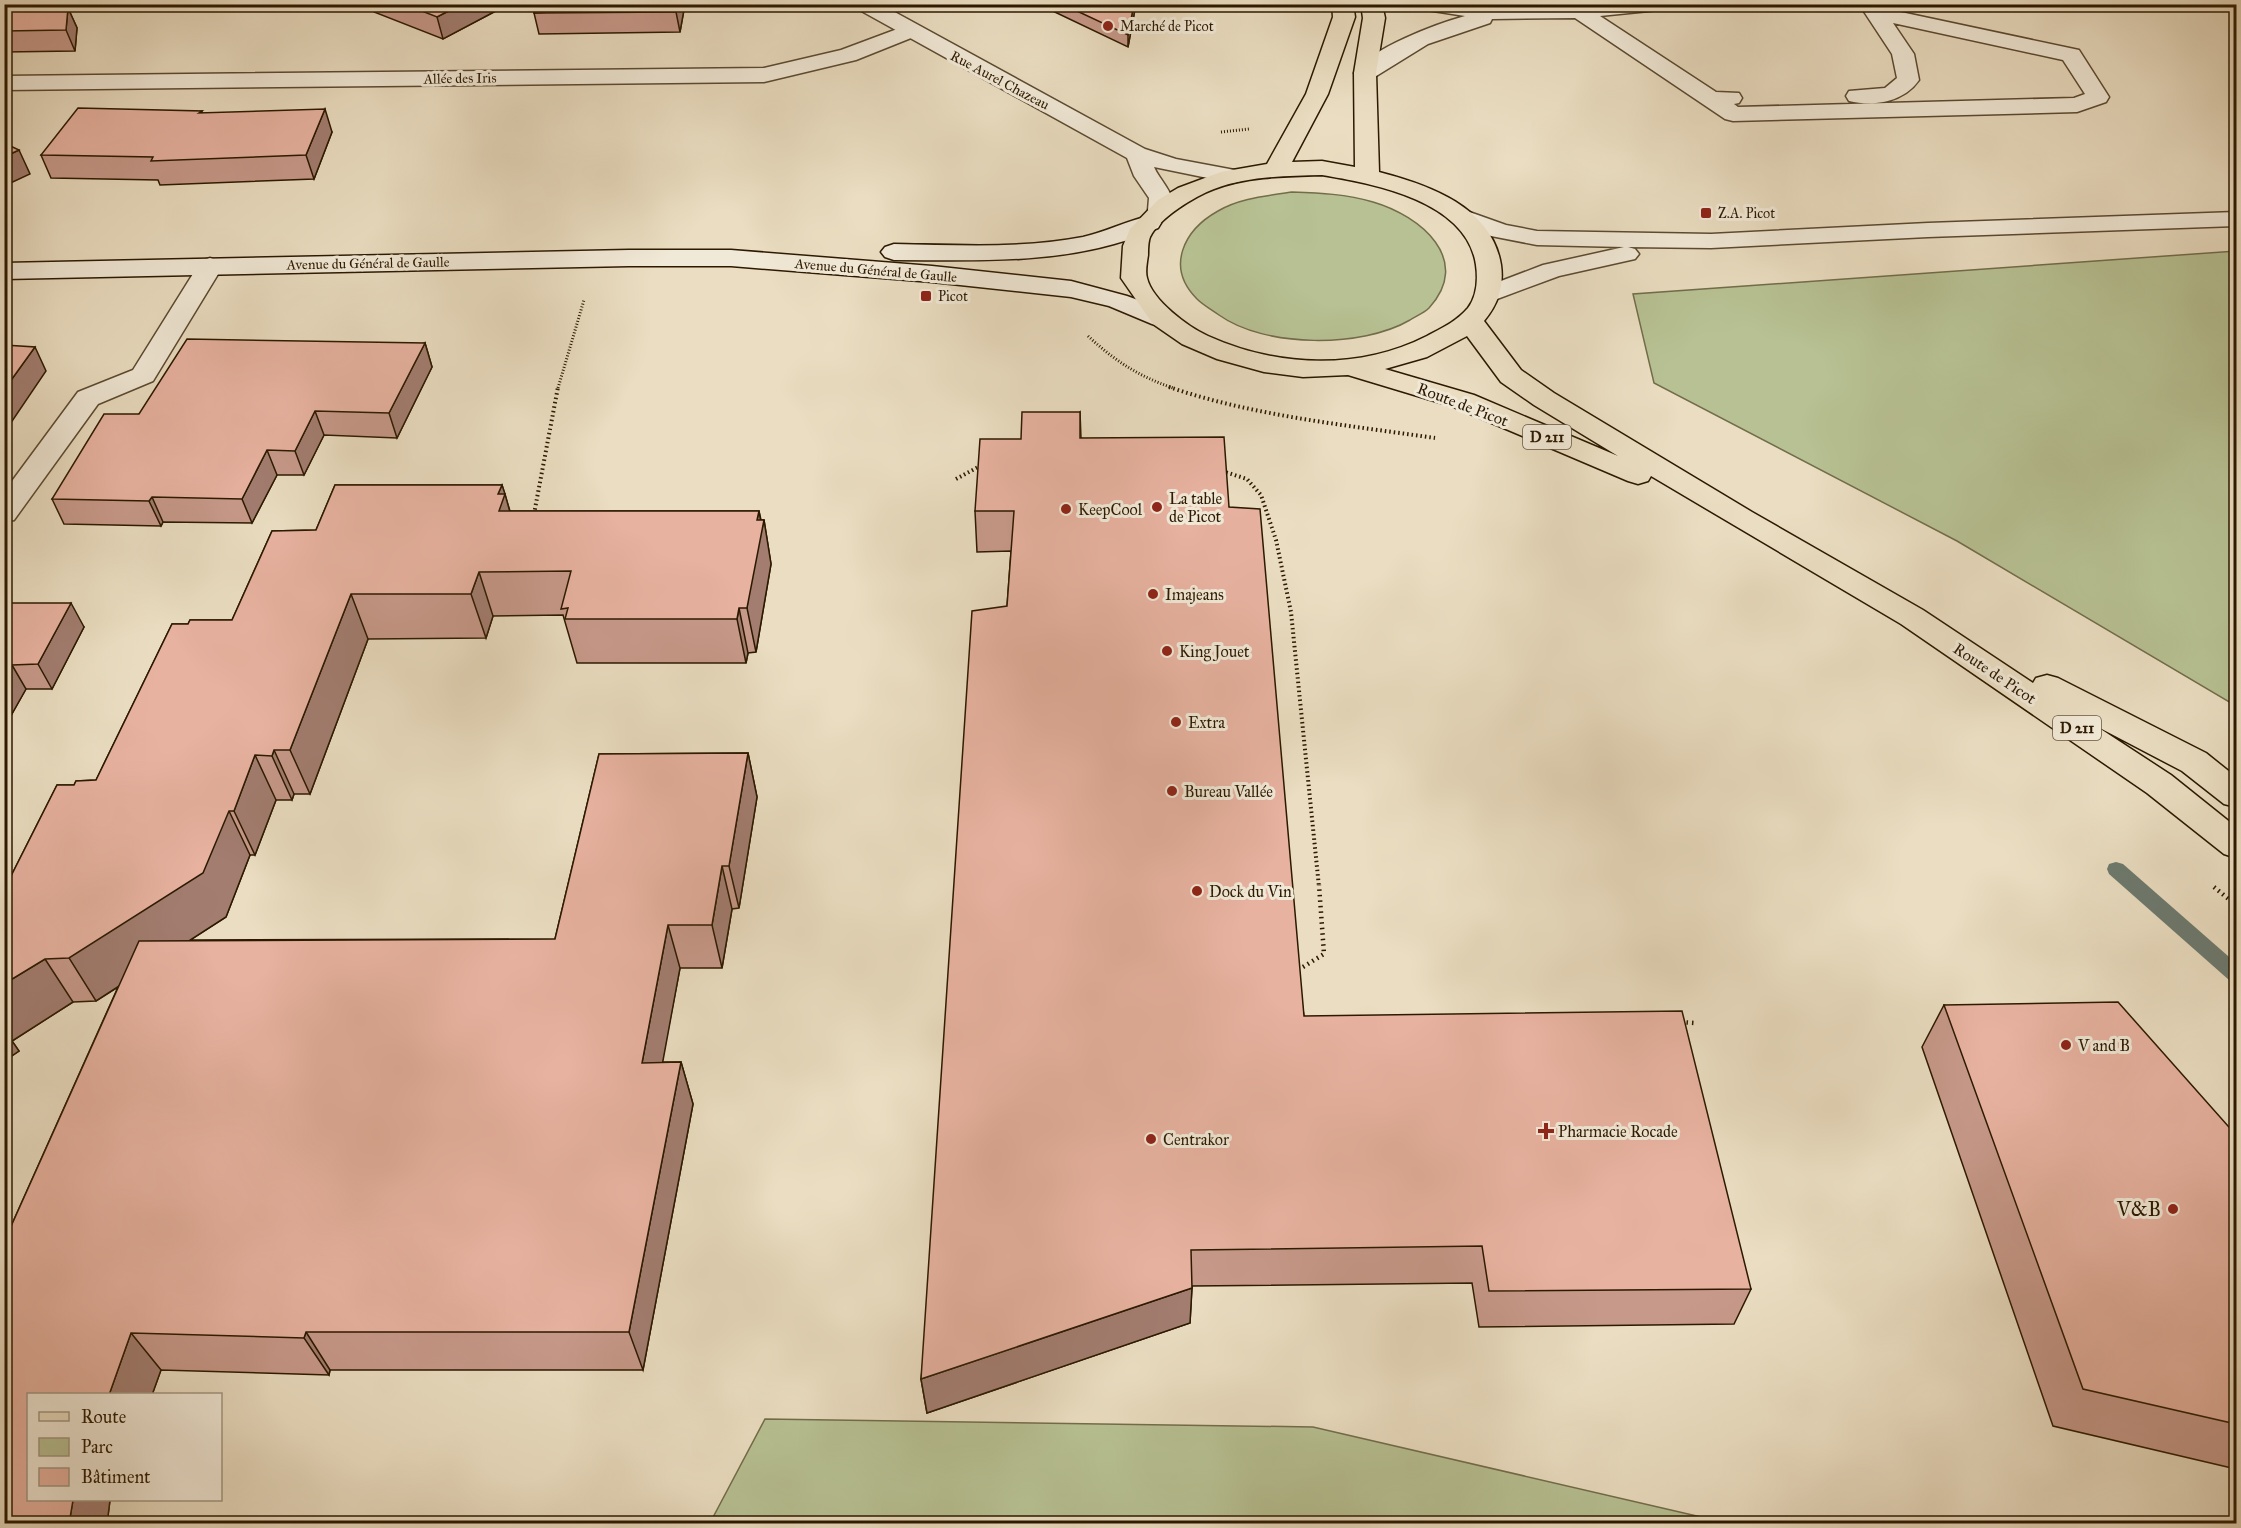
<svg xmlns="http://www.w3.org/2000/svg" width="2241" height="1528" viewBox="0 0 2241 1528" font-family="'IM FELL Great Primer',serif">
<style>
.green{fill:#b7c193;stroke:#726d4a;stroke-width:1.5}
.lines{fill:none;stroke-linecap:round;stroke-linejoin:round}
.stream{fill:#6d7a6f;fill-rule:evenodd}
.service-casing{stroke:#5c4a30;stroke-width:3}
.minor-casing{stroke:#5c4a30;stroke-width:3}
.tertiary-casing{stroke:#5c4a30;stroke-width:3}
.secondary-casing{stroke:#2c1900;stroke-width:3}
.primary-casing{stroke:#2c1900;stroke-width:3}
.path-far2{stroke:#2c1900;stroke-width:3;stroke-dasharray:1 2;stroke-linecap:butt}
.path-far1{stroke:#2c1900;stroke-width:4;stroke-dasharray:1.5 3;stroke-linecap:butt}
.path{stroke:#2c1900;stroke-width:4.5;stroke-dasharray:1.5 4;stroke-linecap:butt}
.service{fill:#f1e9d7;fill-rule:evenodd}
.minor{fill:#f1e9d7;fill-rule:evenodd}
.tertiary{fill:#f1e9d7;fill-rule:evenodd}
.secondary{fill:#f1e9d7;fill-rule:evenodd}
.primary{fill:#eaddc1;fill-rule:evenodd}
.wall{fill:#c7998a;stroke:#2c1900;stroke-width:1.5}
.shaded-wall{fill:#a27d70;stroke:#2c1900;stroke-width:1.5}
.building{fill:#e7b2a0;stroke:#2c1900;stroke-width:1.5}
.poi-dot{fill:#8f2418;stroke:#f1e9d7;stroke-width:2}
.labels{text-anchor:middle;stroke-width:6;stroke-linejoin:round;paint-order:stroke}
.far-poi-label{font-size:14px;fill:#2c1900;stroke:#f1e9d7;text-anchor:start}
.far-street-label{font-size:14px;fill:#2c1900;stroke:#f1e9d7}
.shield{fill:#f1e9d7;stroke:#675740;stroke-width:1.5}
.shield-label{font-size:15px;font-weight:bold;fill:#2c1900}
.street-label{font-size:16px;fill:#2c1900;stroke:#f1e9d7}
.poi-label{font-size:16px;fill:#2c1900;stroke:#f1e9d7;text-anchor:start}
.near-poi-label{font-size:20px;fill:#2c1900;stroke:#f1e9d7;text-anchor:end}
</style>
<rect width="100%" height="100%" fill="#eaddc1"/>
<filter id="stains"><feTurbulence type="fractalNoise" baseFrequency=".00333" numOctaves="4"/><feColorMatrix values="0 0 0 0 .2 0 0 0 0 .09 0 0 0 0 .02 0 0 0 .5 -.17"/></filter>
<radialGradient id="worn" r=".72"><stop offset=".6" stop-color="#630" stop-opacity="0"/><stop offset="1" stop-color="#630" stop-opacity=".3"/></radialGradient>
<g class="green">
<path d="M 1292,192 C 1320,193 1346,194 1373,202 C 1421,216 1473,260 1429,308 C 1424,313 1416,316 1410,320 C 1362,348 1265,348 1219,315 C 1212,310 1203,305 1197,299 C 1165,267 1184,230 1218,211 C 1240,198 1267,196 1292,192 Z"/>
<path d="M 2236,251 L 2236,706 L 1957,541 L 1654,383 L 1633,294 Z"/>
<path d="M 765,1419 L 1313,1427 L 1727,1523 L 710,1523 Z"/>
</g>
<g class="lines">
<path class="stream" d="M 2116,862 L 2123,864 L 2236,963 L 2236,982 L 2229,980 L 2109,874 L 2107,869 L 2109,864 Z"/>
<defs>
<g id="service">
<path d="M 1411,4 L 1475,4 L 1499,8 L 1669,4 L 1666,8 L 1659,10 L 1600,16 L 1716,92 L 1739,93 L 1742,98 L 1739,103 L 1734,104 L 1738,107 L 2074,98 L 2085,94 L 2063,60 L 1893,23 L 1914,54 L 1919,80 C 1904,102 1874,107 1849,101 L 1846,96 L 1849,91 L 1885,88 L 1897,78 L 1892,54 L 1859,4 L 1880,4 L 1882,8 L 2079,50 L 2109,97 L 2106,102 L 2077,112 L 1733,121 L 1725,119 L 1575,18 L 1492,19 L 1490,23 L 1428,44 L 1373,78 L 1365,80 L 1357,78 L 1354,73 C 1371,48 1436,24 1465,16 L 1414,8 Z"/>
<path d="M 1461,209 L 1506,225 L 1537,231 L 1711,234 L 1928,223 L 2236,212 L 2236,226 L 1928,237 L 1711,248 L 1628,247 L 1635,249 L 1639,254 L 1635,259 L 1559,276 L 1489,302 L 1480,299 L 1476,294 L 1480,289 L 1543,265 L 1624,247 L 1537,245 L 1491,236 L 1452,221 L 1449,216 L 1452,211 Z"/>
</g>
<g id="minor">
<path d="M 908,25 L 916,26 L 919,31 L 916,36 L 856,60 L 764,82 L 4,90 L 4,76 L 764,68 L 841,50 Z"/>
<path d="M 210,258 L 219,261 L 223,266 L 153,381 L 98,404 L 14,520 L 4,522 L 4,492 L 78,392 L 133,370 L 201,261 Z"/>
</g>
<path id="tertiary" d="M 853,4 L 880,4 L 1145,149 L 1176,159 L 1240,171 L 1244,176 L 1240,181 L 1232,183 L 1154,167 C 1161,183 1181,198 1169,215 L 1160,217 L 1151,215 L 1148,210 L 1149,198 L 1134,176 L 1127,158 L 856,8 Z"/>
<g id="secondary">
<path d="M 1149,216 L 1158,218 L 1161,223 L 1158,228 C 1143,234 1129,240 1114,244 C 1043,264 968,260 894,260 L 885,257 L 881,252 L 885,247 L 894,244 C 957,245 1021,249 1083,237 C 1106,232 1126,221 1149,216 Z"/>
<path d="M 629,250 L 731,250 L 932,266 L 1071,281 L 1127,296 L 1170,312 L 1174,318 L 1170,324 L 1161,326 L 1152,324 L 1109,306 L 1071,297 L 932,282 L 731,266 L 629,266 L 4,279 L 4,263 Z"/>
</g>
<path id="primary" d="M 1332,4 L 1353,4 L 1355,17 L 1328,94 L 1292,162 L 1322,161 L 1355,167 L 1354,73 L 1363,18 L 1361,4 L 1382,4 L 1385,18 L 1376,73 L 1379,172 C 1429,185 1492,207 1501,265 C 1504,287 1498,304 1484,321 L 1521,370 L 1554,393 L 1752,512 L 1923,610 L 2033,683 L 2036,678 L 2047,675 L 2058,678 L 2206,753 L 2236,777 L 2236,807 L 2224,804 L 2182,771 L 2096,726 L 2171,775 L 2236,827 L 2236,858 L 2224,854 L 2147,793 L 1901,624 L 1651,476 L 1648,481 L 1638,484 L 1628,481 L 1454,407 L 1348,375 L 1303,377 L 1264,372 L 1217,359 L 1182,344 L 1153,324 L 1121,278 L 1123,246 L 1130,229 L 1158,200 L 1178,188 L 1221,172 L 1267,164 L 1306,94 L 1333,17 ZM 1322,175 C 1375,184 1467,201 1476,265 C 1478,279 1477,296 1468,308 C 1457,321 1442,328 1427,336 C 1358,371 1277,367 1208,336 C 1188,327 1152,300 1147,278 C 1145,272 1147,262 1148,255 C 1148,250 1148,242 1150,237 C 1159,218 1195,196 1214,189 C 1248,176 1287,176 1322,175 ZM 1467,336 L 1501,382 L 1534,405 L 1618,456 L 1474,395 L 1385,369 L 1427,357 Z"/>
</defs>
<use href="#service" class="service-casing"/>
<use href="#minor" class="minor-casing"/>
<use href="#tertiary" class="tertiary-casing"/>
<use href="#secondary" class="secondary-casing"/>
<use href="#primary" class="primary-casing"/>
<g class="path-far2">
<path d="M 1221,132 L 1249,129"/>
<path d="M 1088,336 C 1115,361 1138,376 1173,388"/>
<path d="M 558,388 L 584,300"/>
</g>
<g class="path-far1">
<path d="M 1169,387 C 1254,416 1346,425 1435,438"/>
<path d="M 1222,471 L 1247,479 L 1261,495 L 1276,540 L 1291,612 L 1319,887"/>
<path d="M 956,479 L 982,465"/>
<path d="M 534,514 L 558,387"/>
</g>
<g class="path">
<path d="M 2214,887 L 2236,905"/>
<path d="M 1303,967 L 1324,954 L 1319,885"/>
<path d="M 1681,1022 L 1694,1023"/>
</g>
<use href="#service" class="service"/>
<use href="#minor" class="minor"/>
<use href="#tertiary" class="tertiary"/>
<use href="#secondary" class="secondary"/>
<use href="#primary" class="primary"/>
</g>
<g class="wall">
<path d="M 4,4 L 68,8 L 77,28 L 75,51 L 4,52 Z"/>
<path d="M 372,4 L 509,4 L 443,39 L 374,12 Z"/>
<path d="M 685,4 L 680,32 L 539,34 L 534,13 Z"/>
<path d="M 1038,4 L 1136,4 L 1128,47 Z"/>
<path d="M 202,111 L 202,113 L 332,132 L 314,179 L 160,185 L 158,180 L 51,178 L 41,155 Z"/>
<path d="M 425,343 L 432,367 L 397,438 L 324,435 L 304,475 L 277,475 L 252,523 L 163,522 L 161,526 L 64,524 L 52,499 L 139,414 Z"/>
<path d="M 1080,412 L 1081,438 L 1229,507 L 1304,1016 L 1751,1289 L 1734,1324 L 1479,1327 L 1472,1283 L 1192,1286 L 1190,1323 L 927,1413 L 921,1379 L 1007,606 L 1011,551 L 977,552 L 975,511 Z"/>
<path d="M 335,485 L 502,485 L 510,511 L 759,511 L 761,520 L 764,520 L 771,564 L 756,652 L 748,653 L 746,663 L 577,663 L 563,615 L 493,616 L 486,638 L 368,639 L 310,794 L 294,794 L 292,800 L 276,800 L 255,855 L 250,855 L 226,917 L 190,940 L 555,939 L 599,754 L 748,753 L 757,797 L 739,908 L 732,909 L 722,968 L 680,968 L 662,1062 L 681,1062 L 693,1104 L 643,1370 L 330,1370 L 329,1375 L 161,1370 L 152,1395 L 28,1395 L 28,1500 L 110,1500 L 107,1524 L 4,1524 L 4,1242 L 118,987 L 96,1001 L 73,1002 L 12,1041 L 19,1051 L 4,1061 L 4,890 L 57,785 L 74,785 L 76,781 L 96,780 L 172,624 L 188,624 L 190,620 L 232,620 L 272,531 L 316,530 Z"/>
<path d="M 4,603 L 84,627 L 52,689 L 26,689 L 4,728 Z"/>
<path d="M 1944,1005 L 2236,1135 L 2236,1469 L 2053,1426 L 1922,1047 Z"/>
</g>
<g class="shaded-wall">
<path d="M 462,4 L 509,4 L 443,39 L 437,17 Z"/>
<path d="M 677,4 L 685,4 L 680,32 L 676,12 Z"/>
<path d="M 1134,4 L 1136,4 L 1128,47 L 1128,35 Z"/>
<path d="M 68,8 L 77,28 L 75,51 L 66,30 Z"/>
<path d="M 325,109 L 332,132 L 314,179 L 306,155 Z"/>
<path d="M 19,150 L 30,174 L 4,186 L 4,157 Z"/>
<path d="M 425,343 L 432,367 L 397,438 L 389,413 Z"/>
<path d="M 35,347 L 46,371 L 4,433 L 4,390 Z"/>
<path d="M 315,411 L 324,435 L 304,475 L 295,451 Z"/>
<path d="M 267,450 L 277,475 L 252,523 L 242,499 Z"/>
<path d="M 502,485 L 505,494 L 517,538 L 499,511 L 498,494 Z"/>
<path d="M 152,497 L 163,522 L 161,526 L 149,501 Z"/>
<path d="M 759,511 L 762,529 L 764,520 L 771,564 L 756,652 L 747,608 L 757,520 Z"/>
<path d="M 479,572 L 493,616 L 486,638 L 471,594 Z"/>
<path d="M 351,594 L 368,639 L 310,794 L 290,750 Z"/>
<path d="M 71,603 L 84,627 L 52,689 L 38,664 Z"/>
<path d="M 739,608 L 748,653 L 746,663 L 737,619 Z"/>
<path d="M 12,665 L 26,689 L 4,728 L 4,677 Z"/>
<path d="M 274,750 L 294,794 L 292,800 L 272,756 Z"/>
<path d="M 748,753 L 757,797 L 739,908 L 729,866 Z"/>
<path d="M 255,755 L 276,800 L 255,855 L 234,811 Z"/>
<path d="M 229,811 L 250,855 L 226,917 L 96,1001 L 69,958 Z"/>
<path d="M 722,866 L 732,909 L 722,968 L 712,925 Z"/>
<path d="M 668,925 L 680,968 L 655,1104 L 642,1063 Z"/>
<path d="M 45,959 L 73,1002 L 12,1041 L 19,1051 L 4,1061 L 4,984 Z"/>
<path d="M 681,1062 L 693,1104 L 643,1370 L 629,1332 Z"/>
<path d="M 1192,1288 L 1190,1323 L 927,1413 L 921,1379 Z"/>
<path d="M 306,1332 L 330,1370 L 329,1375 L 304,1338 Z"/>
<path d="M 131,1333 L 161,1370 L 152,1395 L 109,1395 Z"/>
<path d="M 73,1500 L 110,1500 L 107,1524 L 69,1524 Z"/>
</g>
<g class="building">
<path d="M 4,4 L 51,4 L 68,8 L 66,30 L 4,31 Z"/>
<path d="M 404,4 L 462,4 L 437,17 Z"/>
<path d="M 537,4 L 677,4 L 676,12 L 534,13 Z"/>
<path d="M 1062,4 L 1134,4 L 1128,35 Z"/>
<path d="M 78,108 L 202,111 L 199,113 L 325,109 L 306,155 L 151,161 L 153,157 L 41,155 Z"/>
<path d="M 4,143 L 19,150 L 4,157 Z"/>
<path d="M 187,339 L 425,343 L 389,413 L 315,411 L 295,451 L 267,450 L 242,499 L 152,497 L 149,501 L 52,499 L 104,414 L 139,414 Z"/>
<path d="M 4,345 L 35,347 L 4,390 Z"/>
<path d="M 1022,412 L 1080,412 L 1080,438 L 1224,437 L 1229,507 L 1260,509 L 1304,1016 L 1682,1011 L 1751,1289 L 1489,1291 L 1482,1246 L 1191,1250 L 1192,1288 L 921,1379 L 972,611 L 1007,606 L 1014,511 L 975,511 L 980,439 L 1021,439 Z"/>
<path d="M 335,485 L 502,485 L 498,494 L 505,494 L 499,511 L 759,511 L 757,520 L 764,520 L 747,608 L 739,608 L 737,619 L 565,619 L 568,608 L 561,609 L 571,571 L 479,572 L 471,594 L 351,594 L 290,750 L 274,750 L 272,756 L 255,755 L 234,811 L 229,811 L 203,873 L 69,958 L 45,959 L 4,984 L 4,890 L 57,785 L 74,785 L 76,781 L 96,780 L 172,624 L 188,624 L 190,620 L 232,620 L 272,531 L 316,530 Z"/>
<path d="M 4,603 L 71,603 L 38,664 L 12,665 L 4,677 Z"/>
<path d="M 748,753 L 729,866 L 722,866 L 712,925 L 668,925 L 642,1063 L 681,1062 L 629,1332 L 306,1332 L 304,1338 L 131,1333 L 109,1395 L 28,1395 L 28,1500 L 73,1500 L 69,1524 L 4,1524 L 4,1242 L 139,941 L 555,939 L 599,754 Z"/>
<path d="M 2118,1002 L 2236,1135 L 2236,1424 L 2083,1389 L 1944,1005 Z"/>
</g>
<g class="poi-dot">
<circle cx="1108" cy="26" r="6"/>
<rect x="1700" y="207" width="12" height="12" rx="3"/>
<rect x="920" y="290" width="12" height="12" rx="3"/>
<circle cx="1157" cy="507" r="6"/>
<circle cx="1066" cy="509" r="6"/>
<circle cx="1153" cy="594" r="6"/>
<circle cx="1167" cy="651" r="6"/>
<circle cx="1176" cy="722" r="6"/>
<circle cx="1172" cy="791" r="6"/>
<circle cx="1197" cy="891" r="6"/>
<circle cx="2066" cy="1045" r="6"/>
<path d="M1543 1122h6v6h6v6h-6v6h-6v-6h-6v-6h6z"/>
<circle cx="1151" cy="1139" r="6"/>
<circle cx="2173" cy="1209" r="6"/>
</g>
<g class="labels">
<g class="far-poi-label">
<text x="1120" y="31">Marché de Picot</text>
<text x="1718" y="218">Z.A. Picot</text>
<text x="938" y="301">Picot</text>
</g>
<g class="far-street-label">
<text transform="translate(460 78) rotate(-1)" y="5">Allée des Iris</text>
<text transform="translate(1000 80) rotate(28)" y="5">Rue Aurel Chazeau</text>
<text transform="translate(368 263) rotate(-1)" y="5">Avenue du Général de Gaulle</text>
<text transform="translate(876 270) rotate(5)" y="5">Avenue du Général de Gaulle</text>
</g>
<g class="shield">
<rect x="1523" y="425" width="48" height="24" rx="4.5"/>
<rect x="2053" y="716" width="48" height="24" rx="4.5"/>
</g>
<g class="shield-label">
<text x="1547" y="442">D 211</text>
<text x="2077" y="733">D 211</text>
</g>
<g class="street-label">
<text transform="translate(1463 404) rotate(21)" y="6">Route de Picot</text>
<text transform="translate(1995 673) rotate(34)" y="6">Route de Picot</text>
</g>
<g class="poi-label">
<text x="1169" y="504">La table<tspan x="1169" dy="18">de Picot</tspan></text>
<text x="1078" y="515">KeepCool</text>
<text x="1165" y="600">Imajeans</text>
<text x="1179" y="657">King Jouet</text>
<text x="1188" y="728">Extra</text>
<text x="1184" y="797">Bureau Vallée</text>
<text x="1209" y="897">Dock du Vin</text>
<text x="2078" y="1051">V and B</text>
<text x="1558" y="1137">Pharmacie Rocade</text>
<text x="1163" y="1145">Centrakor</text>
</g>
<g class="near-poi-label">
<text x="2161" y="1216">V&amp;B</text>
</g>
</g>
<rect width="2241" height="1528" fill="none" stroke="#eaddc1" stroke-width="24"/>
<rect x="6" y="6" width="2229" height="1516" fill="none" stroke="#2c1900" stroke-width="3"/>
<rect x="12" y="12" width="2217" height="1504" fill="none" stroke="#2c1900" stroke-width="1.5"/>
<rect x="27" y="1393" width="195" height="108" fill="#f1e9d7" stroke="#a29681" stroke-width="1.5"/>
<rect x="39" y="1412" width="30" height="9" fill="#eaddc1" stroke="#a29681" stroke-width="1.5"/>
<text x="81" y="1423" font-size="18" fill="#2c1900">Route</text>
<rect x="39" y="1438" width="30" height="18" fill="#b7c193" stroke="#a29681" stroke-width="1.5"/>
<text x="81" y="1453" font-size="18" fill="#2c1900">Parc</text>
<rect x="39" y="1468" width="30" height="18" fill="#e7b2a0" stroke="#a29681" stroke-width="1.5"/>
<text x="81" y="1483" font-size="18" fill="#2c1900">Bâtiment</text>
<rect width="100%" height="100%" filter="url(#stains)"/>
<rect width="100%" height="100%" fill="url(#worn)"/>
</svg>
